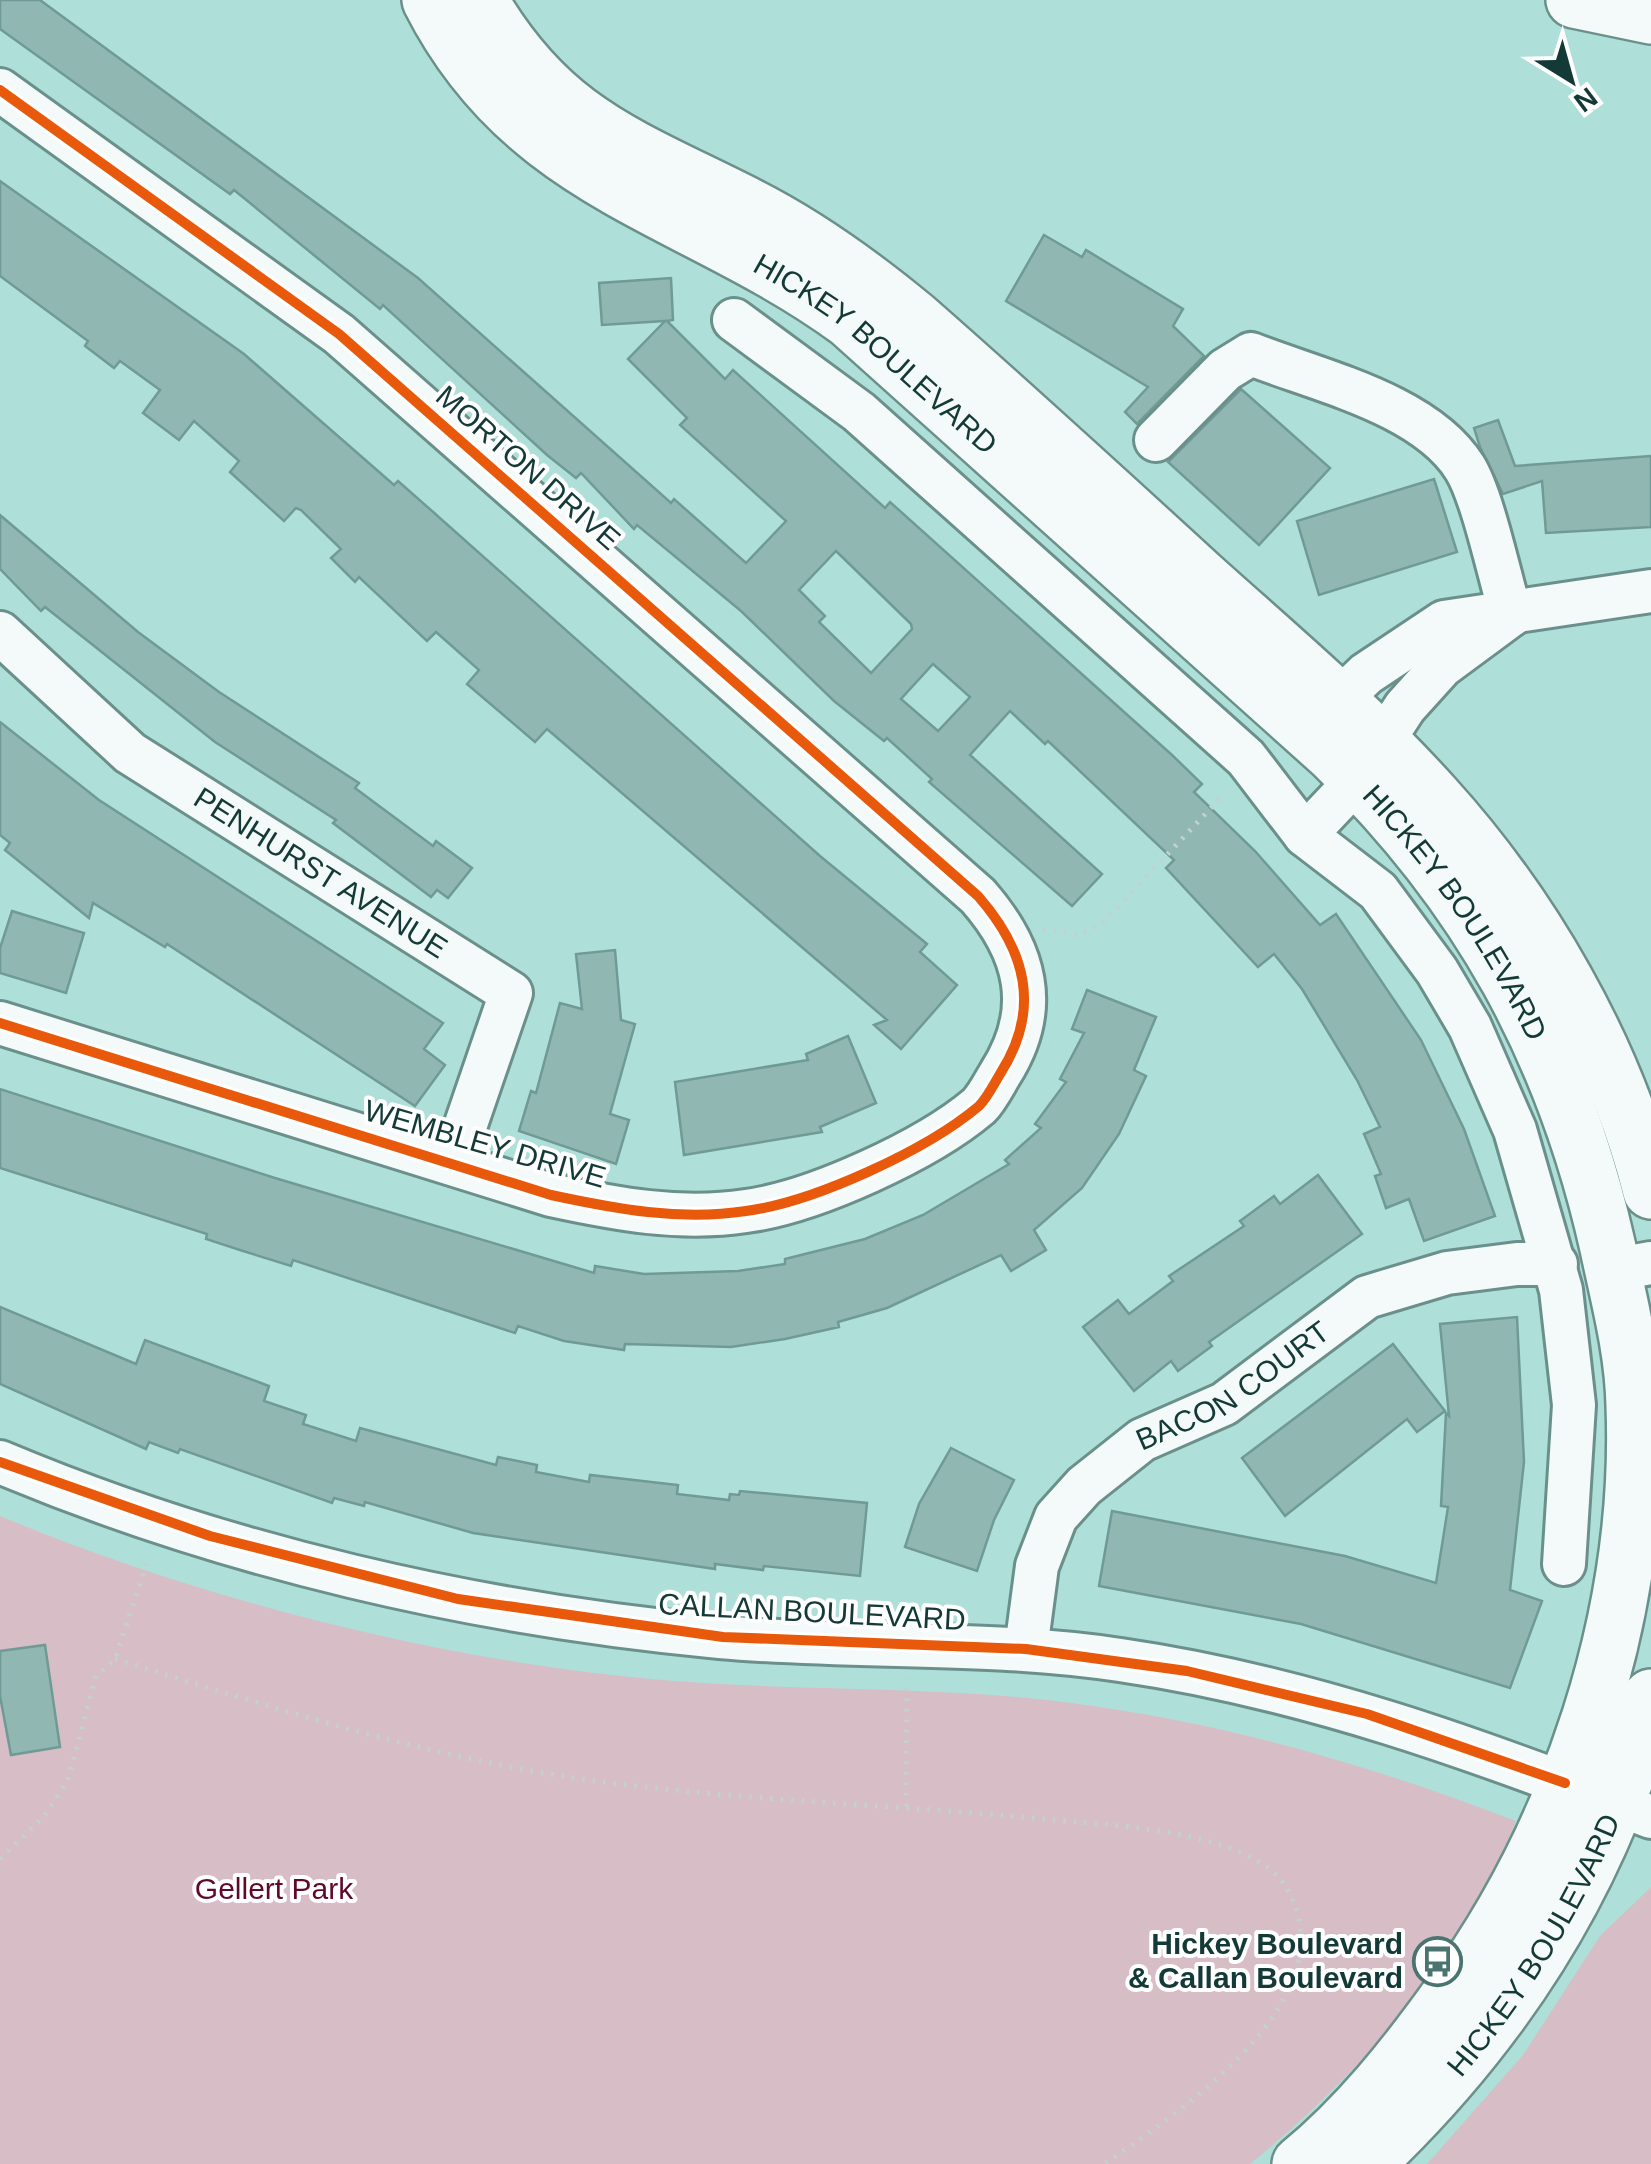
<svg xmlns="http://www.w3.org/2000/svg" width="1651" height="2164" viewBox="0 0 1651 2164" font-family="Helvetica,sans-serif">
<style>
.green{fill:#d7bdc5}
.building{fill:#90b7b2;stroke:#709a95;stroke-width:2.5;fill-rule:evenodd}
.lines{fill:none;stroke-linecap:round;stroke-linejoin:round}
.minor-casing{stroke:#6b908b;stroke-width:48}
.major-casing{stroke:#6b908b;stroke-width:60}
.path{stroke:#c3d2d0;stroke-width:5;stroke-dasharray:2.5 8;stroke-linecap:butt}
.minor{stroke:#f3faf9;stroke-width:42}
.major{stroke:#f3faf9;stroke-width:55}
.cycleway-casing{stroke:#fff;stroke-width:16}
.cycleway{stroke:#e8590c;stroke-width:10}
.labels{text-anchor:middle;stroke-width:8;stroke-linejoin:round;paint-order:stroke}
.street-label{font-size:30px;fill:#133a36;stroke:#fff}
.park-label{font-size:30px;fill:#5f092a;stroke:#fff}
.poi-label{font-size:30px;font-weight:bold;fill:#133a36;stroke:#fff;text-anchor:end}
</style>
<rect width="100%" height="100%" fill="#aee0d9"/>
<g class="green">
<path d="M 0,1516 C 203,1601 454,1664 674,1681 C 788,1690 903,1687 1017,1697 C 1191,1713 1354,1759 1516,1821 C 1462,1957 1363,2072 1250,2164 L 0,2164 Z"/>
<path d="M 1651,1887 L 1651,2164 L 1427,2164 L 1523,2055 L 1600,1936 Z"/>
</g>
<g class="building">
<path d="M 0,0 L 40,0 L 418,278 L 671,503 L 674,499 L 746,563 L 786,521 L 680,425 L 687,418 L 628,359 L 665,321 L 602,325 L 599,283 L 671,278 L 673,320 L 667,321 L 725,379 L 733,370 L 885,508 L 890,502 L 1172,755 L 1202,784 L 1194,792 L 1255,851 L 1320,925 L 1336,914 L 1421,1040 L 1464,1129 L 1495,1216 L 1424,1241 L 1409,1199 L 1386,1208 L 1375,1176 L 1381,1174 L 1364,1134 L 1380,1127 L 1357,1080 L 1302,989 L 1274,954 L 1258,967 L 1166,868 L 1174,860 L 1048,741 L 1045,744 L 1010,711 L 970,755 L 1102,874 L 1072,906 L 929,782 L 932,779 L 887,738 L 884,741 L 834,701 L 741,611 L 637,525 L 634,529 L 581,473 L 576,478 L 547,455 L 383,305 L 380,309 L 234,190 L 230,194 L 0,29 ZM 836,551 L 911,624 L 912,629 L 871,673 L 819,622 L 825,616 L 799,590 ZM 933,664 L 970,697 L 938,731 L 901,699 Z"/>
<path d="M 0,181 L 244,354 L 394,485 L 398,481 L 432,511 L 820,856 L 927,944 L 920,952 L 957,985 L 901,1049 L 874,1025 L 887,1020 L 547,729 L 535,742 L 467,684 L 479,670 L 436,632 L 427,641 L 359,577 L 355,582 L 331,558 L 341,549 L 301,510 L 296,508 L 284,521 L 230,472 L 239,461 L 194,421 L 179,440 L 143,413 L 160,390 L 120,361 L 114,368 L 85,346 L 88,341 L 0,276 Z"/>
<path d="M 1044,235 L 1082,257 L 1086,250 L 1183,309 L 1173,326 L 1204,356 L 1137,424 L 1125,412 L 1148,387 L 1006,301 Z"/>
<path d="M 1241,389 L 1330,468 L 1259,545 L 1168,462 Z"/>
<path d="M 1498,420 L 1515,466 L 1651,456 L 1651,527 L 1546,533 L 1542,481 L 1503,494 L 1480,447 L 1474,428 Z"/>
<path d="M 1434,479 L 1457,552 L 1319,595 L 1297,521 Z"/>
<path d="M 0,515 L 138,632 L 219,692 L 359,783 L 355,788 L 433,846 L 436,841 L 472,868 L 448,898 L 437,890 L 431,897 L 333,823 L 336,820 L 215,742 L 45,607 L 41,611 L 0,569 Z"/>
<path d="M 0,722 L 99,800 L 443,1023 L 424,1049 L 445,1065 L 415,1106 L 167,944 L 165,947 L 93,903 L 89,918 L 5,850 L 10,843 L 0,835 Z"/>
<path d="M 12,911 L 84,933 L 66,993 L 0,973 L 0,948 Z"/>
<path d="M 615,950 L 621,1020 L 635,1024 L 610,1114 L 629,1120 L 616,1164 L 519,1131 L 531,1091 L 536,1093 L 560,1003 L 582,1009 L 576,954 Z"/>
<path d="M 1087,990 L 1156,1017 L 1134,1070 L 1146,1076 L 1119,1134 L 1082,1188 L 1034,1230 L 1046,1250 L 1011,1271 L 1001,1255 L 887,1308 L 838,1322 L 839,1327 L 785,1339 L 731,1347 L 625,1344 L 624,1350 L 564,1341 L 518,1326 L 515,1333 L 293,1260 L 291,1266 L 243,1251 L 206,1239 L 207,1234 L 0,1168 L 0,1089 L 275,1178 L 594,1273 L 595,1266 L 644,1274 L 738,1271 L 785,1264 L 785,1259 L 865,1239 L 923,1215 L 1009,1164 L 1005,1160 L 1041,1128 L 1035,1124 L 1066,1082 L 1060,1079 L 1084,1033 L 1072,1029 Z"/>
<path d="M 848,1036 L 876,1103 L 820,1127 L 822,1132 L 684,1155 L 675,1082 L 808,1060 L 806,1054 Z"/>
<path d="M 1318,1175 L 1362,1234 L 1209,1342 L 1212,1346 L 1178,1371 L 1171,1361 L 1134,1391 L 1083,1327 L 1118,1300 L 1129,1314 L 1173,1281 L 1169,1276 L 1244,1226 L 1240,1221 L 1274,1196 L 1280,1204 Z"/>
<path d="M 0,1307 L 136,1364 L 145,1340 L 269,1386 L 264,1401 L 306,1415 L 303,1424 L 356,1441 L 360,1428 L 496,1465 L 498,1457 L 537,1465 L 536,1472 L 589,1482 L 590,1475 L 678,1485 L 677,1494 L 729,1500 L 730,1494 L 739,1495 L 740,1491 L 867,1503 L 860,1576 L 764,1566 L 763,1570 L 715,1564 L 715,1569 L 473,1533 L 365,1502 L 364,1506 L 334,1498 L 332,1503 L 180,1449 L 178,1453 L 149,1442 L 146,1449 L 0,1384 Z"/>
<path d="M 1517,1317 L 1524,1462 L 1510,1590 L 1542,1601 L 1510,1688 L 1301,1624 L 1099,1586 L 1112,1511 L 1345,1556 L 1436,1583 L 1448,1507 L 1441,1506 L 1446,1413 L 1449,1416 L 1440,1324 Z"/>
<path d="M 1393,1344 L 1445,1411 L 1417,1432 L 1407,1419 L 1285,1516 L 1242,1458 Z"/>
<path d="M 951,1448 L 1014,1480 L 994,1520 L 977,1571 L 905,1547 L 919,1504 Z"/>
<path d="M 45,1645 L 60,1747 L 11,1755 L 0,1696 L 0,1651 Z"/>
</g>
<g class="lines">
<defs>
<g id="minor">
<path d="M 0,90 L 339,334 L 978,896 C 1027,952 1041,1010 1000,1074 C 994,1084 987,1098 979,1106 C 927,1150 814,1202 746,1211 C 680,1221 616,1209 551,1195 L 0,1023"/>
<path d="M 734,320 L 859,412 L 1246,758 L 1305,835 L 1378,891 L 1437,971 L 1470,1027 L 1515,1130 L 1561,1290 L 1574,1405 L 1564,1564"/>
<path d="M 1156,440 L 1225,370 L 1251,354 C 1319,381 1425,404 1465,468 C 1483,497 1500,579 1511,615"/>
<path id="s1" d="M 0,633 L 130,753 L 511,993 L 453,1162"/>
<path d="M 1346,730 L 1339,700 L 1366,674 L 1444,622 L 1651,591"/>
<path d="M 1305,835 L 1358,779 L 1405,707 L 1442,666 L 1511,615"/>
<path d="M 1613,1270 L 1651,1263"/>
<path d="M 0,1462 C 226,1557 475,1614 720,1637 C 853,1649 987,1640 1120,1660 C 1305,1687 1477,1749 1651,1817"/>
<path id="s2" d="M 1026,1649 L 1037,1566 L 1056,1517 L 1084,1486 L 1142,1440 L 1224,1404 L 1367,1297 L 1447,1273 L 1517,1264 L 1556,1264"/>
</g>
<g id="major">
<path id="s3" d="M 430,0 C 525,188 693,206 849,320 L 1333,754 C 1478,895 1564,1051 1608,1248 C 1619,1300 1633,1352 1634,1406 C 1642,1614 1570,1830 1448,1997 C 1405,2057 1357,2117 1300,2164"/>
<path d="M 480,0 C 551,123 631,146 749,206 C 808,236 862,275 914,318 C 1011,403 1106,490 1201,577 C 1280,648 1362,717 1433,796 C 1532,905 1615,1047 1651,1191"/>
<path d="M 1574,0 L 1651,16"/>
<path id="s4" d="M 1366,2164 C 1503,2035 1603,1880 1651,1697"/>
</g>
</defs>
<use href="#minor" class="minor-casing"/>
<use href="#major" class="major-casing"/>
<g class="path">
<path d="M 1043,929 L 1076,935 L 1102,924 L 1226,792"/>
<path d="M 115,1659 C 276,1709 435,1760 603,1782 C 749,1801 897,1805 1043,1819 C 1107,1825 1222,1829 1272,1871 C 1288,1884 1297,1905 1300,1925 C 1315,2021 1173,2117 1104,2164"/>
<path d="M 906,1806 L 907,1679"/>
<path d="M 0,1859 L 45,1815 L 68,1780 L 96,1676 L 115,1659 L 149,1556"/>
</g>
<use href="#minor" class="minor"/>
<use href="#major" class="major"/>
<defs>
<g id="cycleway">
<path d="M 0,90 L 339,334 L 978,896 C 1027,952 1041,1010 1000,1074 C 994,1084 987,1098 979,1106 C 927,1150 814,1202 746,1211 C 680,1221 616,1209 551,1195 L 0,1023"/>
<path d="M 0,1462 L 210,1536 L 458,1599 L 723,1637 L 1026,1649 L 1187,1671 L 1367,1714 L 1565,1783"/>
</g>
</defs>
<use href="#cycleway" class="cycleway-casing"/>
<use href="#cycleway" class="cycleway"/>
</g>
<defs>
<symbol id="bus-ring" viewBox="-11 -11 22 22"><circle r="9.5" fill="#fff" stroke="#49746f" stroke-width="1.5"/><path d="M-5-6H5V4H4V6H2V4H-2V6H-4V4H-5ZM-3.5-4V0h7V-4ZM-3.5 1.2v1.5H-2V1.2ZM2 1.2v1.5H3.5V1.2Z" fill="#49746f"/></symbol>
</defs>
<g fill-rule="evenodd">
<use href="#bus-ring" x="1410" y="1934" width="55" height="55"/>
</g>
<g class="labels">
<g class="street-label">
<text dy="10" stroke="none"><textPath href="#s3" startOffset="578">HICKEY BOULEVARD</textPath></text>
<text transform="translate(528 468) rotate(41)" y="10">MORTON DRIVE</text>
<text dy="10" stroke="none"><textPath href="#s1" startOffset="402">PENHURST AVENUE</textPath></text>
<text dy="10" stroke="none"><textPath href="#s3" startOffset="1388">HICKEY BOULEVARD</textPath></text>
<text transform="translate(485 1144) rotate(16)" y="10">WEMBLEY DRIVE</text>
<text dy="10" stroke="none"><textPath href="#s2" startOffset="358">BACON COURT</textPath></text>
<text transform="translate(812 1612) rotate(3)" y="10">CALLAN BOULEVARD</text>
<text dy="10" stroke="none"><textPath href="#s4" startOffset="278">HICKEY BOULEVARD</textPath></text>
</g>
<g class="park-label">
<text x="274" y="1899">Gellert Park</text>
</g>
<g class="poi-label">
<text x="1403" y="1954">Hickey Boulevard<tspan x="1403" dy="34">&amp; Callan Boulevard</tspan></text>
</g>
</g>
<g transform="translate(1571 80) rotate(143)" stroke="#ffffff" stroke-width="8" paint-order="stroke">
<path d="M0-8L18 38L0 25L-18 38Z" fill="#133a36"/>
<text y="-15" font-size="28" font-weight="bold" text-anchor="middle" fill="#133a36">N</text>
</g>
</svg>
